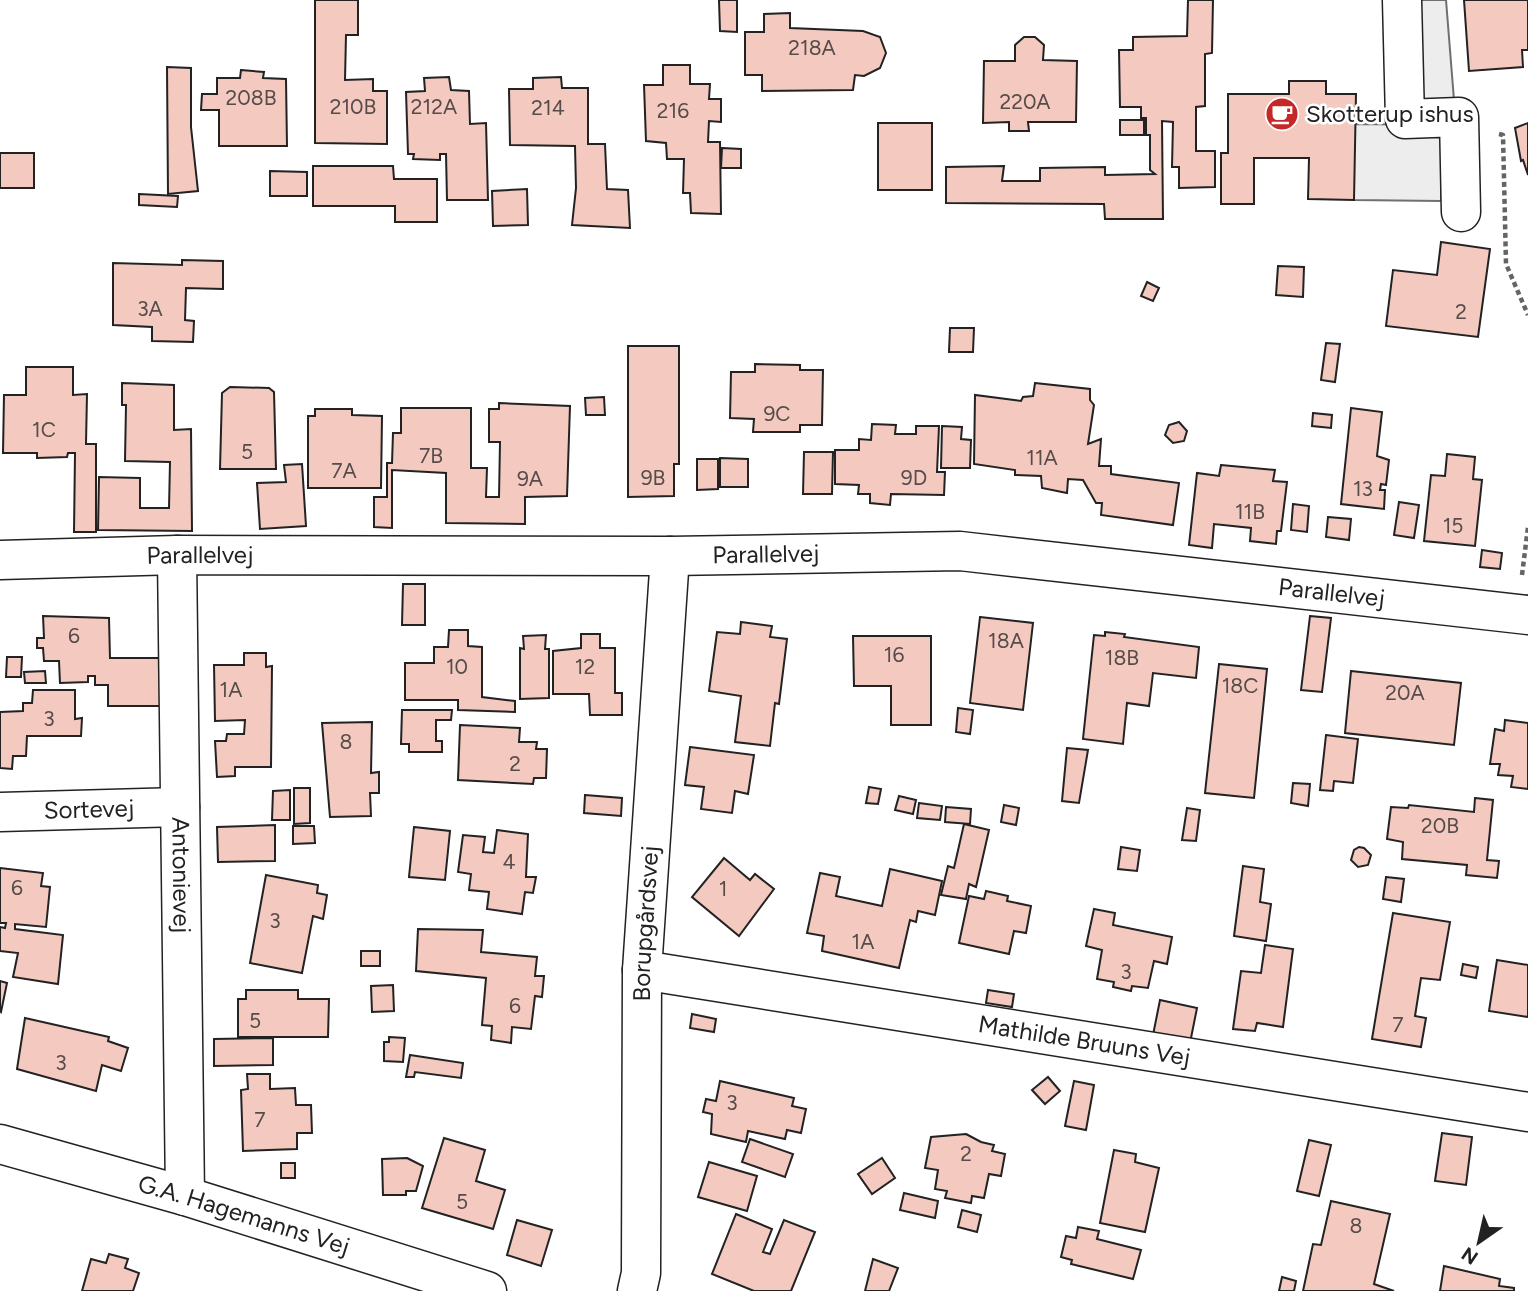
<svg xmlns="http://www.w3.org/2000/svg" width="1528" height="1291" viewBox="0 0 1528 1291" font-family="Figtree,sans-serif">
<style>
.parking{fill:#ededed;stroke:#6f6f6f;stroke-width:2}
.building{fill:#f3c9c0;stroke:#222;stroke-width:2}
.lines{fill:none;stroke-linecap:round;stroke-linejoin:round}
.minor-casing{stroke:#222;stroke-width:41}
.path{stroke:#646464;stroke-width:4.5;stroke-dasharray:5 3.5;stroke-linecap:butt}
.minor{stroke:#fff;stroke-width:38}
.labels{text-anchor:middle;stroke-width:5;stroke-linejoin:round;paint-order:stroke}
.number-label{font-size:21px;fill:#564c4a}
.poi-label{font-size:24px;fill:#222;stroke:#fff;text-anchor:start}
.street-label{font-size:24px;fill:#222;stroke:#fff}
</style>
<rect width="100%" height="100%" fill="#fff"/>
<g class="parking">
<path d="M 1409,0 L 1446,0 L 1454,100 L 1416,103 Z"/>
<path d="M 1354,124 L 1441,125 L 1441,201 L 1354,200 Z"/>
</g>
<g class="building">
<path d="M 315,0 L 358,0 L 358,35 L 346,35 L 345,80 L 373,79 L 373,91 L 387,91 L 387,144 L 315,143 Z"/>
<path d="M 719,0 L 737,0 L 737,32 L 720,31 Z"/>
<path d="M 1188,0 L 1213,0 L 1212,53 L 1205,54 L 1205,106 L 1196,107 L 1196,151 L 1215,151 L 1215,187 L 1179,188 L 1179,167 L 1172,167 L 1173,122 L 1162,121 L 1163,219 L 1105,219 L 1104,204 L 946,203 L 946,167 L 1004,166 L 1002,181 L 1040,181 L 1040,168 L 1105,167 L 1105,175 L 1155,174 L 1150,170 L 1150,135 L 1146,135 L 1146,118 L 1141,118 L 1141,107 L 1120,107 L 1119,50 L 1133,50 L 1133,37 L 1187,36 Z"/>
<path d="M 1464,0 L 1528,0 L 1528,50 L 1522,50 L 1523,67 L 1469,71 Z"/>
<path d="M 790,13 L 790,28 L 863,31 L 880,37 L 886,53 L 880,68 L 864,76 L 855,75 L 853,90 L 762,91 L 762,75 L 745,75 L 745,32 L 764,32 L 764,14 Z"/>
<path d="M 1024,37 L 1035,37 L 1044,45 L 1043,60 L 1077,61 L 1076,122 L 1028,122 L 1029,131 L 1009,131 L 1009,122 L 983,123 L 984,61 L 1015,61 L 1015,45 Z"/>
<path d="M 663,65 L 690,65 L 690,84 L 710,84 L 709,99 L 721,99 L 721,122 L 709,121 L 708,142 L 720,142 L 721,214 L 691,213 L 690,193 L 683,193 L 684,159 L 667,159 L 666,143 L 646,141 L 644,85 L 663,85 Z"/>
<path d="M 167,67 L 191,68 L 191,127 L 198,191 L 168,194 Z"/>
<path d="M 241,70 L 264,72 L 263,78 L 286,79 L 287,146 L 219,146 L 219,110 L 201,110 L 202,94 L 217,94 L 217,78 L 240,78 Z"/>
<path d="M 449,77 L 451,90 L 469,91 L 470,124 L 486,123 L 488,200 L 447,200 L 446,154 L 440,154 L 440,160 L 413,159 L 414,154 L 408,154 L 406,92 L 425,91 L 424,78 Z"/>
<path d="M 561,77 L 562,88 L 588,88 L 588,144 L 605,144 L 607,189 L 628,190 L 630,228 L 572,225 L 576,188 L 575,146 L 510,145 L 509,89 L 533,89 L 533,78 Z"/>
<path d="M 1289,81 L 1326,81 L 1326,94 L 1356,94 L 1354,200 L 1308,199 L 1309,158 L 1254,158 L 1254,204 L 1221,204 L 1221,153 L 1228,153 L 1228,94 L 1289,94 Z"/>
<rect x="1120" y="120" width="24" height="15"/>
<rect x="878" y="123" width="54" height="67"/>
<path d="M 1528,123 L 1528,175 L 1523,160 L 1521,161 L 1515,128 Z"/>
<path d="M 722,148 L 741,149 L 741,168 L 721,168 Z"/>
<rect x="0" y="153" width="34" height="35"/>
<path d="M 313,166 L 393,166 L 394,179 L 437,179 L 437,222 L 395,222 L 395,206 L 313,206 Z"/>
<path d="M 270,171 L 307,172 L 307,196 L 270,196 Z"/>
<path d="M 527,189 L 528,225 L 493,226 L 492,191 Z"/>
<path d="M 139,194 L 178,196 L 177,207 L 139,205 Z"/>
<path d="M 1441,242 L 1490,249 L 1478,337 L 1386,326 L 1393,270 L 1437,275 Z"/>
<path d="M 182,260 L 223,261 L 223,289 L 186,288 L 185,320 L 194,321 L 193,342 L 152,341 L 152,327 L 113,325 L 113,263 L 182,265 Z"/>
<path d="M 1278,266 L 1304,267 L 1303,297 L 1276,295 Z"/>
<path d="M 1147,282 L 1159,288 L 1153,301 L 1141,296 Z"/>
<path d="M 950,328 L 974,328 L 973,352 L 949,352 Z"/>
<path d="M 1326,343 L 1340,344 L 1335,382 L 1321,380 Z"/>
<path d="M 628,346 L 679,346 L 679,464 L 674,464 L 674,496 L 628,497 Z"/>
<path d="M 755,364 L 800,365 L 800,370 L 823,370 L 822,425 L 800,425 L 800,432 L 753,432 L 754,419 L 730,418 L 731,372 L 755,372 Z"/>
<path d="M 26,367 L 73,367 L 73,395 L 87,394 L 86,444 L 96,444 L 96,532 L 74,532 L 75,453 L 68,453 L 67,457 L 37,458 L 37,453 L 3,453 L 4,395 L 26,395 Z"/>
<path d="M 122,383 L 174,385 L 174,430 L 191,429 L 192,531 L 98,530 L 99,477 L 140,478 L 140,508 L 169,508 L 170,462 L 125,461 L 126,405 L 122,405 Z"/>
<path d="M 1035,383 L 1090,389 L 1090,400 L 1094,405 L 1088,444 L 1101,439 L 1099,466 L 1111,466 L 1111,474 L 1179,483 L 1173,525 L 1101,515 L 1102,503 L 1096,503 L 1083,480 L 1068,479 L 1067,493 L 1042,488 L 1041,476 L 1015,475 L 1015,470 L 974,464 L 975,395 L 1021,401 L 1023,397 L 1033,396 Z"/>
<path d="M 230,387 L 269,388 L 274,392 L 276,469 L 220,469 L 222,393 Z"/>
<path d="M 604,397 L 605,415 L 586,415 L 585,398 Z"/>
<path d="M 499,403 L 570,406 L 567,496 L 525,497 L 525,524 L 446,523 L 446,473 L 392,470 L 392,528 L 374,527 L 374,497 L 387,497 L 387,463 L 392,463 L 393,433 L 401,433 L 401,408 L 471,408 L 471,468 L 487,468 L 486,497 L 499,497 L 500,442 L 489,442 L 489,409 L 499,409 Z"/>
<path d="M 1351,408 L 1382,412 L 1377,456 L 1389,460 L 1386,485 L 1381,484 L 1380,490 L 1385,490 L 1384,509 L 1341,504 Z"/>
<path d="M 315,409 L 352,409 L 352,415 L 382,416 L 381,488 L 308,488 L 308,416 L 315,416 Z"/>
<path d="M 1313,413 L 1332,415 L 1331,428 L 1312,426 Z"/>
<path d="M 1179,422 L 1187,431 L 1184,441 L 1173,443 L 1165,435 L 1169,425 Z"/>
<path d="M 872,424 L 896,425 L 895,434 L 916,434 L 916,426 L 939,426 L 937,472 L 945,472 L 944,495 L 891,494 L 890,505 L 870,503 L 870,494 L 858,494 L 859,485 L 835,484 L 835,450 L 859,450 L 859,439 L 871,440 Z"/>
<path d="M 942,426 L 962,427 L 961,439 L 971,440 L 970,468 L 941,468 Z"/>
<path d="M 804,452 L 833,452 L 832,494 L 803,494 Z"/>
<path d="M 1447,454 L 1475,457 L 1473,479 L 1482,480 L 1475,546 L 1424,541 L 1431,475 L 1445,476 Z"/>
<path d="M 720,458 L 748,459 L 748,487 L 720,487 Z"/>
<path d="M 697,459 L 718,459 L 718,489 L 697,490 Z"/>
<path d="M 302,464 L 306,526 L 260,529 L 257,483 L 286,482 L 284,465 Z"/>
<path d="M 1221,465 L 1275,470 L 1273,481 L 1287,482 L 1281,531 L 1277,531 L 1276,544 L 1250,541 L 1251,528 L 1214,524 L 1212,548 L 1189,545 L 1197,473 L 1219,476 Z"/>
<path d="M 1399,502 L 1419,505 L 1414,538 L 1394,535 Z"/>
<path d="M 1293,504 L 1309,506 L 1307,532 L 1291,530 Z"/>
<path d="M 1328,517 L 1351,519 L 1349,540 L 1326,537 Z"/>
<path d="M 1482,550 L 1502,553 L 1500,569 L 1480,567 Z"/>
<path d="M 403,584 L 425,584 L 425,625 L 402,625 Z"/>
<path d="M 43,616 L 109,618 L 110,658 L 160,658 L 160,706 L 108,706 L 108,685 L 95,685 L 95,676 L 88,676 L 88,682 L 60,683 L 59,661 L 44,661 L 43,648 L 37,648 L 37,638 L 44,638 Z"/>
<path d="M 1310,616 L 1331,618 L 1322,692 L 1301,690 Z"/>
<path d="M 980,617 L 1033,623 L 1023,710 L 970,703 Z"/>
<path d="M 741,622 L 772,626 L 770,637 L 787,639 L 779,704 L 775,703 L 770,746 L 735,742 L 741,696 L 709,691 L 717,632 L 740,634 Z"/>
<path d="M 449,630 L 468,630 L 468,646 L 482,647 L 482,697 L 515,701 L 515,712 L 458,710 L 458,700 L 405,700 L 405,663 L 434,663 L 434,647 L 448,647 Z"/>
<path d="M 1105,632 L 1125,634 L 1124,637 L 1199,647 L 1196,678 L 1153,673 L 1149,706 L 1127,703 L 1123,744 L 1083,739 L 1094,635 L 1105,636 Z"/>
<path d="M 581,634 L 600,634 L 600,648 L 615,648 L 615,693 L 622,693 L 622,715 L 590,715 L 589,694 L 553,694 L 553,651 L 581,648 Z"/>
<path d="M 546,635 L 545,649 L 549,649 L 549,698 L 520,699 L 520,648 L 524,649 L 523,636 Z"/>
<path d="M 853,636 L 931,636 L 931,725 L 891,725 L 891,686 L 854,686 Z"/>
<path d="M 244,653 L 266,653 L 266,667 L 272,666 L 271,767 L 235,767 L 235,776 L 217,777 L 215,741 L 226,741 L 227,734 L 244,734 L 245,720 L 215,721 L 214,665 L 244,665 Z"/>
<path d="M 7,657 L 22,657 L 21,677 L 6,677 Z"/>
<path d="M 1219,664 L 1267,669 L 1254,798 L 1205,793 Z"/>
<path d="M 45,671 L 46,683 L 25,683 L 24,672 Z"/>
<path d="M 1351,671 L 1461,683 L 1454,745 L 1345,733 Z"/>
<path d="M 33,690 L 75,690 L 75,719 L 82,718 L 81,736 L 27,736 L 26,756 L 13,756 L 12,769 L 0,768 L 0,712 L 23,711 L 23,703 L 32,703 Z"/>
<path d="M 958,708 L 973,710 L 970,734 L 956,732 Z"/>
<path d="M 402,710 L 452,710 L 451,720 L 436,720 L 436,741 L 442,741 L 442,752 L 409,752 L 409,744 L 401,744 Z"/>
<path d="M 1505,720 L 1528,723 L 1528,789 L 1511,787 L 1513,776 L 1498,775 L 1500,764 L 1490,764 L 1495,729 L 1504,731 Z"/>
<path d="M 372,722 L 371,773 L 379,772 L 379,793 L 370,793 L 371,816 L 330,817 L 322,723 Z"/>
<path d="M 460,725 L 520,728 L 519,742 L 537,742 L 536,749 L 547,749 L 546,778 L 534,778 L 533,784 L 458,780 Z"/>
<path d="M 1326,735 L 1358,739 L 1353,783 L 1334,781 L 1333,791 L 1320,790 Z"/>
<path d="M 690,747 L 754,755 L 748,794 L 735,791 L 732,813 L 701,809 L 704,787 L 685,785 Z"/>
<path d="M 1067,748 L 1088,750 L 1079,803 L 1062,801 Z"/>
<path d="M 1293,783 L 1310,784 L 1308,806 L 1291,803 Z"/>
<path d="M 869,787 L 881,789 L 878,804 L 866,803 Z"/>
<path d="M 294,788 L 310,788 L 310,823 L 294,824 Z"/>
<path d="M 290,790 L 290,820 L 272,820 L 273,791 Z"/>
<path d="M 585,795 L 622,798 L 621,816 L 584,813 Z"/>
<path d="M 899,796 L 916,800 L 913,814 L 895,810 Z"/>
<path d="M 1475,798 L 1493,800 L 1487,860 L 1499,861 L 1497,878 L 1466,875 L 1467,865 L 1402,859 L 1403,842 L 1387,839 L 1391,807 L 1408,808 L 1409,805 L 1474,812 Z"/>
<path d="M 919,803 L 942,806 L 940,820 L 917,818 Z"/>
<path d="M 1004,805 L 1019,808 L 1016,825 L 1001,822 Z"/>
<path d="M 946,807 L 971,809 L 970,824 L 945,822 Z"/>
<path d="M 1187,808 L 1200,810 L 1196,841 L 1182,840 Z"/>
<path d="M 964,824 L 989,830 L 976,887 L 969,884 L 966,899 L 941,895 L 948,866 L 954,868 Z"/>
<path d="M 275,825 L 275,861 L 218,862 L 217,827 Z"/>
<path d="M 293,826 L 314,826 L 315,843 L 293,844 Z"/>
<path d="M 414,827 L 450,831 L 445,880 L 409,877 Z"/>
<path d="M 497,830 L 528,834 L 526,877 L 536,877 L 533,893 L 525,892 L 522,914 L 487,909 L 489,892 L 469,890 L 471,874 L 458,872 L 463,835 L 485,837 L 483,852 L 494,853 Z"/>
<path d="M 1121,847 L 1140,850 L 1137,871 L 1118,869 Z"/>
<path d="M 1359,847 L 1364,848 L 1371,855 L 1368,865 L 1358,867 L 1351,860 L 1354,850 Z"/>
<path d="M 724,858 L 750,880 L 755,874 L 774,889 L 739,936 L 692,897 Z"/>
<path d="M 1243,866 L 1264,869 L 1260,902 L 1271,904 L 1266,941 L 1234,936 Z"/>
<path d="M 0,868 L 43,873 L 41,886 L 50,887 L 46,927 L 15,924 L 15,929 L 63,935 L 58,984 L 13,977 L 18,953 L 0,951 L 0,927 L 5,928 L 6,923 L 0,923 Z"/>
<path d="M 890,869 L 942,881 L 935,915 L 918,911 L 916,922 L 910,920 L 899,968 L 822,951 L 824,936 L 807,933 L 820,873 L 840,877 L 836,896 L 882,906 Z"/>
<path d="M 266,875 L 318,885 L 317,893 L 327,895 L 323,919 L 313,916 L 302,973 L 250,963 Z"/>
<path d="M 1386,877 L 1404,879 L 1401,902 L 1383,899 Z"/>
<path d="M 986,891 L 1008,896 L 1007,901 L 1031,906 L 1026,933 L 1014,931 L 1009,954 L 959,943 L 969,896 L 984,899 Z"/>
<path d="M 1094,909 L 1115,913 L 1113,925 L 1172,937 L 1167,964 L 1154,961 L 1148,988 L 1132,986 L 1131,991 L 1113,987 L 1114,982 L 1097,979 L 1102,950 L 1086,946 Z"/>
<path d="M 1393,913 L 1450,922 L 1440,980 L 1421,978 L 1415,1016 L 1426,1018 L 1421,1047 L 1372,1039 Z"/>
<path d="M 418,929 L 483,930 L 481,952 L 537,957 L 535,976 L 544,976 L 542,997 L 535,996 L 531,1029 L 512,1027 L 511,1043 L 491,1040 L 492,1026 L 482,1025 L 486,978 L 416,971 Z"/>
<path d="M 1265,945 L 1293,949 L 1283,1027 L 1257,1023 L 1255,1031 L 1233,1029 L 1241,971 L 1261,973 Z"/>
<rect x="361" y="951" width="19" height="15"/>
<path d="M 1497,960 L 1528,965 L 1528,1017 L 1489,1011 Z"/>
<path d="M 1463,964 L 1478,967 L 1476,978 L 1461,975 Z"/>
<path d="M 0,981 L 7,983 L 1,1012 L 0,1011 Z"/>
<path d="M 393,985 L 394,1011 L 372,1012 L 371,986 Z"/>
<path d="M 246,990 L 298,990 L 298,999 L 329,999 L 328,1037 L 238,1037 L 238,999 L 246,999 Z"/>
<path d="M 988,990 L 1014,994 L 1012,1007 L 986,1003 Z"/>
<path d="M 1160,1000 L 1197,1008 L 1190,1043 L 1153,1035 Z"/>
<path d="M 692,1014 L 716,1019 L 714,1032 L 690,1028 Z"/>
<path d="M 25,1018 L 109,1037 L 108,1041 L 128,1048 L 121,1071 L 102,1065 L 96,1091 L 17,1069 Z"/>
<path d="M 389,1037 L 405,1038 L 403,1062 L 384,1061 L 384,1042 L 389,1042 Z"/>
<path d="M 273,1038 L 273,1065 L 214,1066 L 214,1039 Z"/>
<path d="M 410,1055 L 463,1063 L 461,1078 L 415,1072 L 414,1077 L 406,1077 Z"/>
<path d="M 247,1074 L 270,1074 L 270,1089 L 295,1088 L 296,1105 L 311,1105 L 312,1133 L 297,1133 L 297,1149 L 243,1151 L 241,1090 L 248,1089 Z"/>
<path d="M 1048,1077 L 1060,1091 L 1045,1104 L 1032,1090 Z"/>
<path d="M 720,1081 L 794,1098 L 792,1106 L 806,1109 L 801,1133 L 787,1130 L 785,1139 L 748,1131 L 746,1142 L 711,1134 L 712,1114 L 703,1112 L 706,1099 L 716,1101 Z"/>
<path d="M 1074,1081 L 1094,1085 L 1086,1130 L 1065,1126 Z"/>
<path d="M 1442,1133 L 1472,1137 L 1466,1185 L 1435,1181 Z"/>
<path d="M 966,1134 L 981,1142 L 994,1145 L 992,1151 L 1005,1154 L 1001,1176 L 989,1174 L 984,1198 L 972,1196 L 971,1203 L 945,1198 L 947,1191 L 935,1189 L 938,1170 L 925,1168 L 931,1137 Z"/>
<path d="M 444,1138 L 485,1150 L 476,1181 L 505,1190 L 493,1229 L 422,1208 Z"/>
<path d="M 750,1139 L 793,1154 L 785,1177 L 742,1162 Z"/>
<path d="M 1309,1140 L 1331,1145 L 1319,1196 L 1297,1191 Z"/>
<path d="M 1114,1150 L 1136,1154 L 1135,1162 L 1159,1168 L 1145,1232 L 1100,1223 Z"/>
<path d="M 407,1158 L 423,1166 L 416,1191 L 406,1191 L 406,1195 L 383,1195 L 382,1159 Z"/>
<path d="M 882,1158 L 895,1178 L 872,1194 L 858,1174 Z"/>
<path d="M 709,1162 L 757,1176 L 747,1211 L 698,1197 Z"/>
<rect x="281" y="1163" width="14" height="15"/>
<path d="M 904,1193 L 938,1201 L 935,1218 L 900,1210 Z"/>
<path d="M 1331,1201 L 1390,1214 L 1374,1284 L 1394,1291 L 1303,1291 L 1313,1244 L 1321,1245 Z"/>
<path d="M 962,1210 L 981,1215 L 977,1232 L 958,1227 Z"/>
<path d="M 736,1214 L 772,1229 L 763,1252 L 770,1254 L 784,1220 L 815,1232 L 791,1291 L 754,1291 L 712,1274 Z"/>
<path d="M 517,1220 L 552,1230 L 541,1266 L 507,1255 Z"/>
<path d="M 1078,1227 L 1099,1231 L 1097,1239 L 1141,1250 L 1133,1279 L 1071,1264 L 1072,1260 L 1061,1257 L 1066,1236 L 1076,1238 Z"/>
<path d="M 109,1254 L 128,1259 L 125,1268 L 139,1273 L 133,1291 L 82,1291 L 91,1259 L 106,1263 Z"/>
<path d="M 873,1259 L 898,1268 L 889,1291 L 865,1291 Z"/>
<path d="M 1444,1266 L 1500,1279 L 1499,1286 L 1514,1288 L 1514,1291 L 1440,1291 Z"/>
<path d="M 1282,1277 L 1296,1281 L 1294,1291 L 1279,1291 Z"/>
</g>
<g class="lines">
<defs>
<g id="minor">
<path d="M 1402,0 L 1405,119 L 1459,117 L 1461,212"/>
<path id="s1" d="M 177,555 L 185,1196"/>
<path id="s2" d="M 0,560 L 177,555 L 670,556 L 960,551 L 1528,615"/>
<path id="s3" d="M 0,812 L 180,807"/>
<path id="s4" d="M 642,970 L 1528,1112"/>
<path id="s5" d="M 0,1144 L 185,1196 L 487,1291"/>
<path id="s6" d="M 637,1291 L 641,1273 L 642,970 L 670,556"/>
</g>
</defs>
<use href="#minor" class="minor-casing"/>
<g class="path">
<path d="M 1499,134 L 1503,135 L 1506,264 L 1528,315"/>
<path d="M 1522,575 L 1528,527"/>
</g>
<use href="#minor" class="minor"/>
</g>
<defs>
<symbol id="cafe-disc" viewBox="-11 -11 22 22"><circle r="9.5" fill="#c62828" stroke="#fff"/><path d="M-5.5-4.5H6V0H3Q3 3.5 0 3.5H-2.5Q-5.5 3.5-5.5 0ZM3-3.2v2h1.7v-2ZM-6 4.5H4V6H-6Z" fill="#fff"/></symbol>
</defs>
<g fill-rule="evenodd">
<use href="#cafe-disc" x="1263" y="95" width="38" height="38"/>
</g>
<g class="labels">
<g class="number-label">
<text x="812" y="55">218A</text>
<text x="251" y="105">208B</text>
<text x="1025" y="109">220A</text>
<text x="353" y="114">210B</text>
<text x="434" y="114">212A</text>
<text x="548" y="115">214</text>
<text x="673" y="118">216</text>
<text x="150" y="316">3A</text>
<text x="1461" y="319">2</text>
<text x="777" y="421">9C</text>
<text x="44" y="437">1C</text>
<text x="247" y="459">5</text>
<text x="431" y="463">7B</text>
<text x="1042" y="465">11A</text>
<text x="344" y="478">7A</text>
<text x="653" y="485">9B</text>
<text x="914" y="485">9D</text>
<text x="530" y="486">9A</text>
<text x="1363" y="496">13</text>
<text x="1250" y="519">11B</text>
<text x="1453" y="533">15</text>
<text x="74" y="643">6</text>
<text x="1006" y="648">18A</text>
<text x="894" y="662">16</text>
<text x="1122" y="665">18B</text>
<text x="457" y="674">10</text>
<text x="585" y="674">12</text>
<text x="1240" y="693">18C</text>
<text x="231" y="697">1A</text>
<text x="1405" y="700">20A</text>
<text x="49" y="726">3</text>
<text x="346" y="749">8</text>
<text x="515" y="771">2</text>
<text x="1440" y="833">20B</text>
<text x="509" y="869">4</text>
<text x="17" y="895">6</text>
<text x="723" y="896">1</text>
<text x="275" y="928">3</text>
<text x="863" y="949">1A</text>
<text x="1126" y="979">3</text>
<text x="515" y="1013">6</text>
<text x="255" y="1028">5</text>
<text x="1398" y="1032">7</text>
<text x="61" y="1070">3</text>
<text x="732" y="1110">3</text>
<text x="260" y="1127">7</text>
<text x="966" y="1161">2</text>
<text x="462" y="1209">5</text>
<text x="1356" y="1233">8</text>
</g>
<g class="poi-label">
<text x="1306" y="122">Skotterup ishus</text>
</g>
<g class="street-label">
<text dy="8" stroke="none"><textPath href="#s2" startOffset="766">Parallelvej</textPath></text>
<text dy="8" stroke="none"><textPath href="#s2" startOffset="200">Parallelvej</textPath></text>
<text dy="8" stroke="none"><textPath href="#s2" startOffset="1334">Parallelvej</textPath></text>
<text dy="8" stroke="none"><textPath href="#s3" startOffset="89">Sortevej</textPath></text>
<text dy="8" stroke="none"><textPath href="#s1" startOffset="320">Antonievej</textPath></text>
<text dy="8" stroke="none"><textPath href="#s6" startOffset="368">Borupgårdsvej</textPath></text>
<text dy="8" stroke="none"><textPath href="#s4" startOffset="448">Mathilde Bruuns Vej</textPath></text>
<text dy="8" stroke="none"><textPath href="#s5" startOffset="254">G.A. Hagemanns Vej</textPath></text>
</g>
</g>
<g transform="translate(1479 1242) rotate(214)" stroke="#ffffff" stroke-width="5" paint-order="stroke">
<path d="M0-5L12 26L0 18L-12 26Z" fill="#222222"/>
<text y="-10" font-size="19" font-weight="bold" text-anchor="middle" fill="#222222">N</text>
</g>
</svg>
